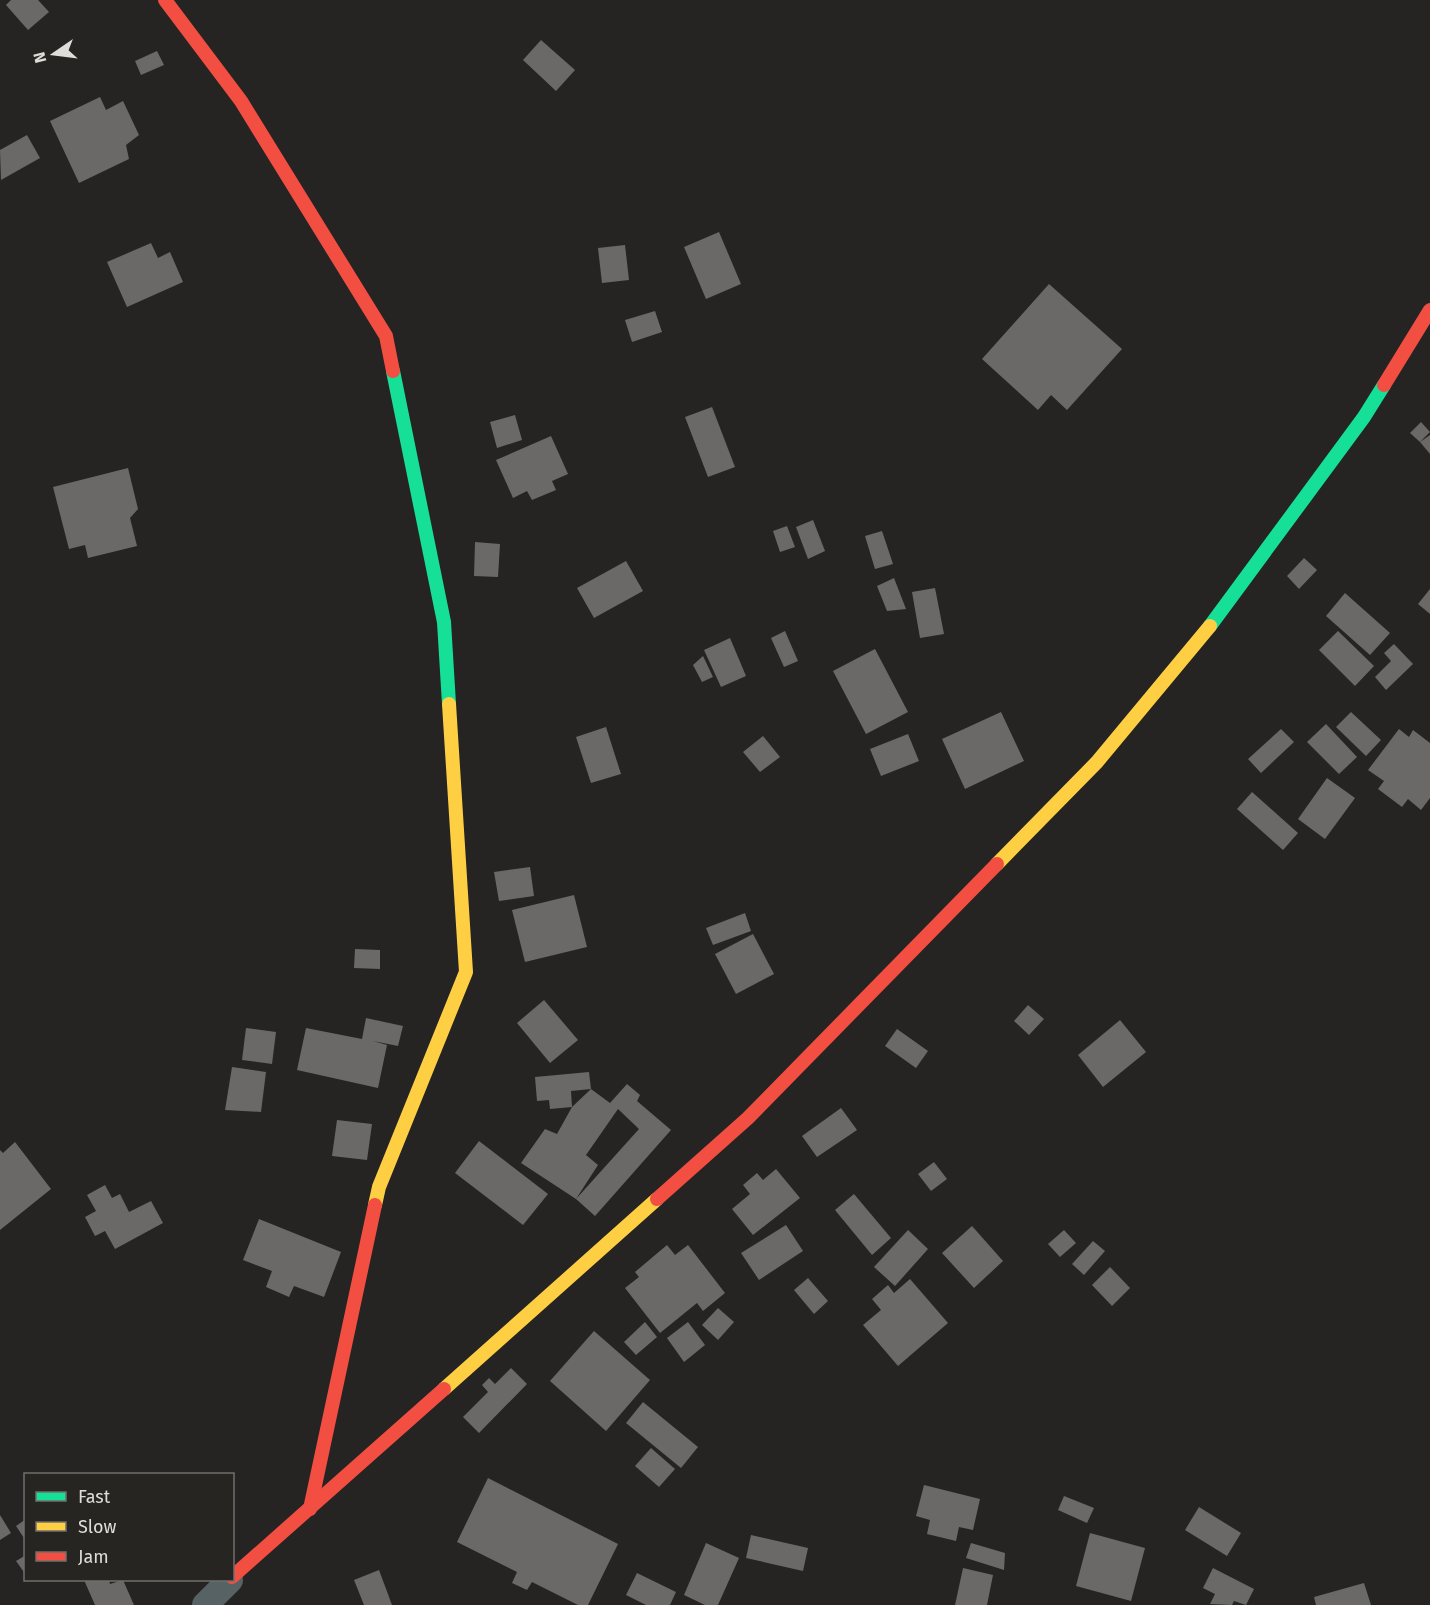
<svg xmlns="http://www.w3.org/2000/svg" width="1430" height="1605" viewBox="0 0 1430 1605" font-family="'Fira Sans',sans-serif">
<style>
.building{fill:#6a6967;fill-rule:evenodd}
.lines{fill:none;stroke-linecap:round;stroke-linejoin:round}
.street{stroke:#566264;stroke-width:26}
.fast{stroke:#16e098;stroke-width:14}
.slow{stroke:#ffcf43;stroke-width:14}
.jam{stroke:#f24e42;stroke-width:14}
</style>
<rect width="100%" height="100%" fill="#252422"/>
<g class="building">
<path d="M 11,0 L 38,0 L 49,12 L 28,30 L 6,5 Z"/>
<path d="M 541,40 L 575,70 L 556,91 L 523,60 Z"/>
<path d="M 157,51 L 164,65 L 141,75 L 135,61 Z"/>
<path d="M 100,97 L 106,110 L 123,101 L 139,135 L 126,145 L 129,159 L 79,183 L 50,121 Z"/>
<path d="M 27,135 L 40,158 L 1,180 L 0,150 Z"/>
<path d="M 719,232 L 741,284 L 706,299 L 684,247 Z"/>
<path d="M 151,243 L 158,258 L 170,252 L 183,282 L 127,307 L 107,262 Z"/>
<path d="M 625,245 L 629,280 L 602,283 L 598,248 Z"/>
<path d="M 1049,284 L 1122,349 L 1067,410 L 1051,395 L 1038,410 L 982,359 Z"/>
<path d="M 655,311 L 662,332 L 632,342 L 625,320 Z"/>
<path d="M 712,407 L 735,467 L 708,477 L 685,417 Z"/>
<path d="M 515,415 L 522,440 L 497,448 L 490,422 Z"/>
<path d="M 1421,422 L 1430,432 L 1420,442 L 1410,433 Z"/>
<path d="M 1430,435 L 1430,454 L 1420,442 Z"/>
<path d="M 551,436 L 568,474 L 552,481 L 556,490 L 532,500 L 527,491 L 513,498 L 496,460 Z"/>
<path d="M 128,468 L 138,509 L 130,518 L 137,546 L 88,558 L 85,545 L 69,549 L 53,487 Z"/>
<path d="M 813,520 L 825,551 L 808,559 L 796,527 Z"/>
<path d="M 787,526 L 795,547 L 780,552 L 773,531 Z"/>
<path d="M 882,531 L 893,564 L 875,569 L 865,536 Z"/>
<path d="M 475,542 L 500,544 L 498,577 L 474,576 Z"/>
<path d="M 1304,558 L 1317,570 L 1299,589 L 1287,576 Z"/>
<path d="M 626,561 L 643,591 L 594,618 L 577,588 Z"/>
<path d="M 894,578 L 906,609 L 887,611 L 877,586 Z"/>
<path d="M 935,588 L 944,634 L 920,638 L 912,592 Z"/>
<path d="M 1430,589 L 1430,614 L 1418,604 Z"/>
<path d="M 1345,593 L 1390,633 L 1370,655 L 1326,616 Z"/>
<path d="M 785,631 L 798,661 L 784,667 L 771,638 Z"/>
<path d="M 1338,631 L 1374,666 L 1355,686 L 1319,650 Z"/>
<path d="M 730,638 L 746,676 L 721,687 L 704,650 Z"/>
<path d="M 1394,644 L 1413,664 L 1386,690 L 1375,677 L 1391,661 L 1384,653 Z"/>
<path d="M 875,649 L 908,712 L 866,734 L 833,671 Z"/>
<path d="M 703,656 L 713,677 L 702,682 L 693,665 Z"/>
<path d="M 1001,712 L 1024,761 L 965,789 L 942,739 Z"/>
<path d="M 1351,712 L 1381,740 L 1366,756 L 1336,727 Z"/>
<path d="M 1326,724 L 1357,757 L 1339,774 L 1307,742 Z"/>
<path d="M 606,727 L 621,774 L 591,783 L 576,737 Z"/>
<path d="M 1281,729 L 1294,742 L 1261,773 L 1248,759 Z"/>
<path d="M 1399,729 L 1409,737 L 1413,730 L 1430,743 L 1430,798 L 1421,810 L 1408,799 L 1402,807 L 1378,789 L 1384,781 L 1368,770 Z"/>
<path d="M 908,734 L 919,761 L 881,776 L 870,749 Z"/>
<path d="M 763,736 L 780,757 L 760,772 L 743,752 Z"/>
<path d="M 1327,778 L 1355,798 L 1325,839 L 1298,819 Z"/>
<path d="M 1252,792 L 1298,833 L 1283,850 L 1237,809 Z"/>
<path d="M 530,867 L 534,896 L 499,901 L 494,872 Z"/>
<path d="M 574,895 L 587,947 L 525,962 L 512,910 Z"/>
<path d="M 745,913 L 751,931 L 713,945 L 706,928 Z"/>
<path d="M 753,934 L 774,974 L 736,994 L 715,954 Z"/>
<path d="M 355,949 L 380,950 L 380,969 L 354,968 Z"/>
<path d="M 544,1000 L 578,1040 L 550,1063 L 517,1023 Z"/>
<path d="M 1028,1005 L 1044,1019 L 1029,1035 L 1014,1021 Z"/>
<path d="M 366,1018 L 403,1026 L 398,1046 L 373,1041 L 387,1045 L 378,1088 L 297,1070 L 306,1028 L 362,1039 Z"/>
<path d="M 1120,1020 L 1146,1052 L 1103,1087 L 1078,1055 Z"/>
<path d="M 246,1028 L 276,1032 L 272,1064 L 242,1060 Z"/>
<path d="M 897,1029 L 928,1051 L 916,1068 L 885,1046 Z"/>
<path d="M 232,1067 L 266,1072 L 261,1112 L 225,1110 Z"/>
<path d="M 589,1072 L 591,1089 L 571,1091 L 572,1107 L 591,1089 L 610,1103 L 627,1084 L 640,1095 L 637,1101 L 671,1130 L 595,1216 L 576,1199 L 521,1163 L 545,1129 L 557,1134 L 572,1107 L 550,1109 L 549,1100 L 537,1101 L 535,1077 ZM 618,1109 L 639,1129 L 576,1199 L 598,1165 L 586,1155 Z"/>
<path d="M 841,1108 L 857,1130 L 817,1157 L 802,1136 Z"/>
<path d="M 337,1120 L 372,1124 L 367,1160 L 332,1156 Z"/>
<path d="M 479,1141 L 548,1194 L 523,1225 L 455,1173 Z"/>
<path d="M 15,1142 L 51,1189 L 0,1230 L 0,1150 L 3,1153 Z"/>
<path d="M 934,1162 L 947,1179 L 931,1191 L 918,1174 Z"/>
<path d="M 776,1169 L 800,1198 L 753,1235 L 732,1209 L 750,1194 L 743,1185 L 757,1173 L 763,1180 Z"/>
<path d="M 105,1185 L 112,1198 L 120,1194 L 129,1212 L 151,1201 L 163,1223 L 115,1249 L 105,1231 L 95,1236 L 85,1217 L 96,1211 L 87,1195 Z"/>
<path d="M 854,1194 L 891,1238 L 872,1255 L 835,1210 Z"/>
<path d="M 259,1219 L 341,1252 L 324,1297 L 294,1286 L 289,1297 L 266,1287 L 272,1271 L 243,1260 Z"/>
<path d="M 786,1225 L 803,1251 L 759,1280 L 741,1253 Z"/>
<path d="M 972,1226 L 1003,1261 L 974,1288 L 942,1253 Z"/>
<path d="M 908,1230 L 928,1249 L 895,1286 L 874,1267 Z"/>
<path d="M 1064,1230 L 1076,1243 L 1060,1257 L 1048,1244 Z"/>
<path d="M 1093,1241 L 1105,1251 L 1084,1275 L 1072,1264 Z"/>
<path d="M 667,1245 L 675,1255 L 688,1245 L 725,1293 L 703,1311 L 697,1303 L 660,1333 L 625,1288 L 639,1277 L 635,1272 Z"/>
<path d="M 1110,1267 L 1130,1288 L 1112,1306 L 1092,1285 Z"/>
<path d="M 808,1278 L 828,1301 L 814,1314 L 794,1290 Z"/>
<path d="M 910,1279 L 948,1323 L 898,1366 L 863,1325 L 881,1310 L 872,1299 L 888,1285 L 894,1293 Z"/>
<path d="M 718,1308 L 734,1322 L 718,1340 L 702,1325 Z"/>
<path d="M 645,1322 L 657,1337 L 636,1355 L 624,1342 Z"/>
<path d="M 688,1322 L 705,1345 L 684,1362 L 667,1338 Z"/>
<path d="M 594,1331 L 650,1380 L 606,1431 L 550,1381 Z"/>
<path d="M 511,1368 L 527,1384 L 479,1433 L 463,1417 L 488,1392 L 482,1385 L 489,1378 L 495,1384 Z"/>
<path d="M 643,1402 L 698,1447 L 681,1468 L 626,1423 Z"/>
<path d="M 651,1448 L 675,1469 L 659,1487 L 635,1466 Z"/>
<path d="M 488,1478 L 618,1544 L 588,1605 L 578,1605 L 532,1582 L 527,1590 L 512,1583 L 517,1572 L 457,1542 Z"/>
<path d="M 924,1485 L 980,1499 L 973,1530 L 959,1527 L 956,1541 L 927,1534 L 930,1520 L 916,1516 Z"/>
<path d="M 1064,1496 L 1094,1508 L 1087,1523 L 1058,1510 Z"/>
<path d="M 1199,1507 L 1241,1533 L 1227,1556 L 1185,1530 Z"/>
<path d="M 0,1515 L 11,1533 L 0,1540 Z"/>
<path d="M 26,1519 L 26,1541 L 16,1526 Z"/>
<path d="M 1090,1533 L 1145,1548 L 1131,1601 L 1076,1586 Z"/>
<path d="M 751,1535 L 808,1548 L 803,1571 L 746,1558 Z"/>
<path d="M 706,1543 L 739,1558 L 718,1605 L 705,1605 L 684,1595 Z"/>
<path d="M 971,1543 L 1005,1553 L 1004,1570 L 966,1558 Z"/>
<path d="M 26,1555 L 26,1575 L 16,1561 Z"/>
<path d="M 963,1568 L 993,1575 L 987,1605 L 955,1605 Z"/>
<path d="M 1213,1568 L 1254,1589 L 1246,1605 L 1234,1601 L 1232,1605 L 1210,1604 L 1215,1594 L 1203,1588 Z"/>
<path d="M 379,1570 L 392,1605 L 364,1605 L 354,1580 Z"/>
<path d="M 637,1573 L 676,1592 L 670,1605 L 646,1605 L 626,1595 Z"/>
<path d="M 84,1580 L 109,1580 L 110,1584 L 123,1580 L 134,1605 L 95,1605 Z"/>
<path d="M 1364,1583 L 1371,1605 L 1316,1605 L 1314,1597 Z"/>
</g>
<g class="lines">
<path class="street" d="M 205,1605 L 230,1580"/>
<g class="fast">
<path d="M 393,371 L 444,622 L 449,704"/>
<path d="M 1210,626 L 1364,417 L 1384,385"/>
</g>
<g class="slow">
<path d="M 997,864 L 1097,762 L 1210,626"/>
<path d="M 375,1205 L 379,1187 L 466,972 L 449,704"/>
<path d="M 444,1389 L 657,1199"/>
</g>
<g class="jam">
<path d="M 165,0 L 241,101 L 386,336 L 393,371"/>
<path d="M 1384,385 L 1430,310"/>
<path d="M 657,1199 L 748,1118 L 997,864"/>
<path d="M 310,1509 L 375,1205"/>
<path d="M 232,1577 L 444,1389"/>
</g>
</g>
<rect x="24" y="1473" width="210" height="108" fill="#262521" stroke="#706f6b" stroke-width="1.5"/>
<rect x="36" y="1492" width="30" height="9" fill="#16e098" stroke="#706f6b" stroke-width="1.5"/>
<text x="78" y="1503" font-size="18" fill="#deddda">Fast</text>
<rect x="36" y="1522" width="30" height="9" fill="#ffcf43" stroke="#706f6b" stroke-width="1.5"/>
<text x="78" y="1533" font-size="18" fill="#deddda">Slow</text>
<rect x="36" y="1552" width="30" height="9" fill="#f24e42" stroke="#706f6b" stroke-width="1.5"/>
<text x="78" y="1563" font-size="18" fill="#deddda">Jam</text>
<g transform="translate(54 54) rotate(256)" stroke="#262521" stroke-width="4.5" paint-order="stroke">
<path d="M0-4.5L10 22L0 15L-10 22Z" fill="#deddda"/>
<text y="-9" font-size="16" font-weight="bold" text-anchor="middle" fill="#deddda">N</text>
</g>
</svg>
